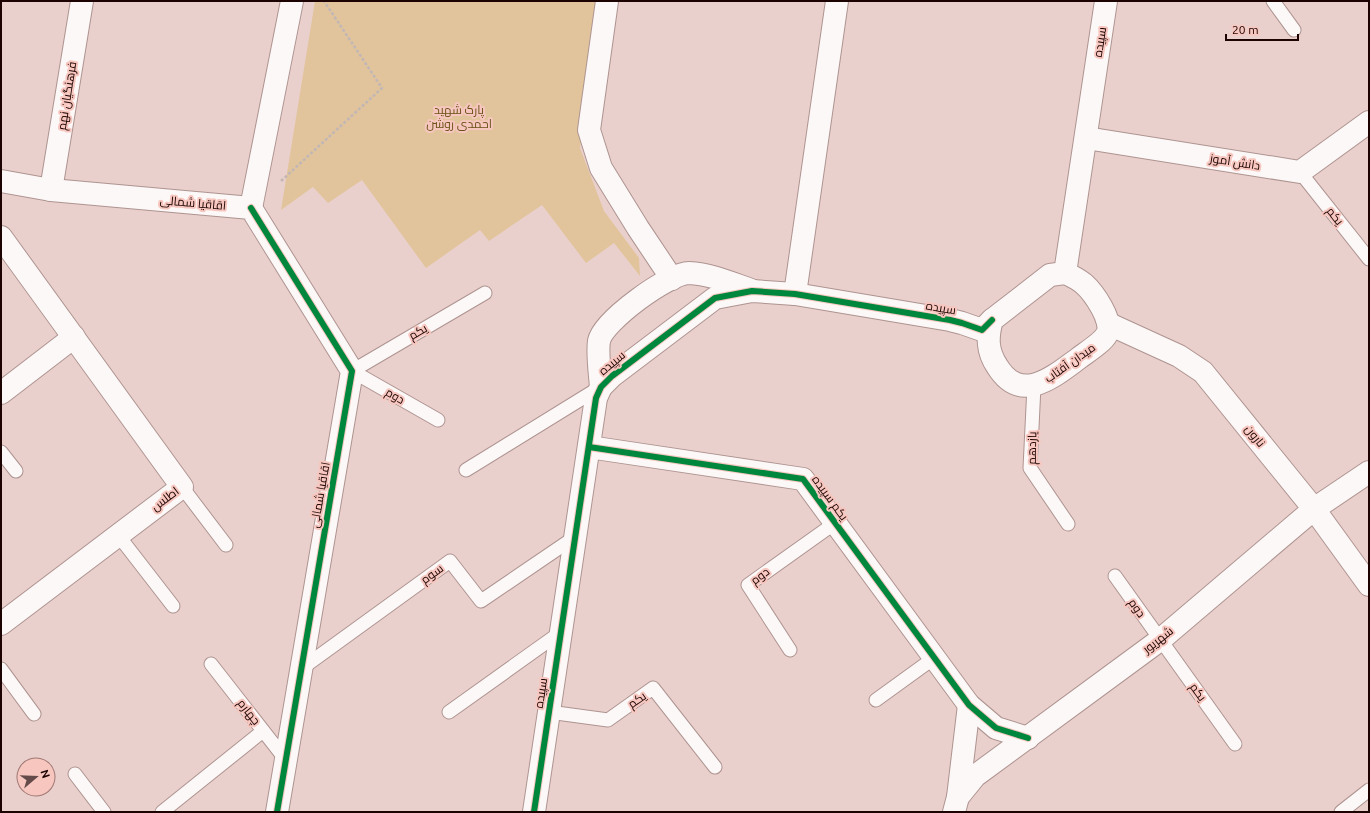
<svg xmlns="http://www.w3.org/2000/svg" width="1370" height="813" viewBox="0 0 1370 813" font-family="Ubuntu,Cairo,sans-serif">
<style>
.green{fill:#e1c49c}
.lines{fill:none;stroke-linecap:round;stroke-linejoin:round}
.lane-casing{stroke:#ae9491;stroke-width:15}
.street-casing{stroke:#ae9491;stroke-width:24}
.secondary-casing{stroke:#ae9491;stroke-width:24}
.path{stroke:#c2b7b5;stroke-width:2.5;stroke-dasharray:3 2;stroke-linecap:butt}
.lane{stroke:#fcf8f7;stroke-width:13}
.street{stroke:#fcf8f7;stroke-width:22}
.secondary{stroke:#fcf8f7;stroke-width:22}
.cycleway-casing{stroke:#f7c6bf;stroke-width:8}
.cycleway{stroke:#00873e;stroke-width:6}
.labels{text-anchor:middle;stroke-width:4;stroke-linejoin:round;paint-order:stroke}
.street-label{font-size:12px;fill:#1c0302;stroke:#f7c6bf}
.park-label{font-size:12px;fill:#695317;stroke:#f7c6bf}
</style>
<rect width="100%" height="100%" fill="#ead0cc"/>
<path class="green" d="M 315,1 L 600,1 L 580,148 L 604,211 L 639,258 L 640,276 L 614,243 L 586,263 L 542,205 L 489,241 L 480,230 L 426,268 L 362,180 L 328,203 L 313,187 L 281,210 Z"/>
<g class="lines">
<defs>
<g id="lane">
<path d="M 1273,1 L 1294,30"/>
<path d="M 1300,172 L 1369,259"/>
<path d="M 1034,386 L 1030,468 L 1068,524"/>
<path d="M 438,420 L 352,371 L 485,293"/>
<path d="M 1,452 L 16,471"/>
<path d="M 466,470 L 599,388"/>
<path d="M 182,487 L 226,545"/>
<path d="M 118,535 L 173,606"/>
<path d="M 1115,576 L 1235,744"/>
<path d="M 790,650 L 748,585 L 835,523"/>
<path d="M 211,664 L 286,760"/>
<path d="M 1,669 L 34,714"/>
<path d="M 301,669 L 450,561 L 481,601 L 575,537"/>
<path d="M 876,700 L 934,658"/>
<path d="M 449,712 L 561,632"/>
<path d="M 549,712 L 608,720 L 653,688 L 715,767"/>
<path d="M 75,774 L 104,812"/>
<path d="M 162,812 L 263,731"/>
<path d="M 1341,812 L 1369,790"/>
</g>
<g id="street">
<path d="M 607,1 L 589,130 L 601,168 L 638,228 L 672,279"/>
<path d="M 1086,138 L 1300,172 L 1369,122"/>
<path d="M 1,181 L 51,190 L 251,208 L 352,371 L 277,812"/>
<path d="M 51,190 L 82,1"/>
<path d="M 1,237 L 182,487 L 1,624"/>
<path d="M 1065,273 C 1072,276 1078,279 1084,284 C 1093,292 1114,321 1107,334 C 1103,342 1087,352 1079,358 C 1053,377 1021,405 997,366 C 987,351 987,337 992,320 L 1050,275 Z"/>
<path d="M 1065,273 L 1106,1"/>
<path d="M 795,294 L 837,1"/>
<path d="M 1109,324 L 1179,356 L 1203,372 L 1314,509 L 1369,585"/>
<path d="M 601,387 C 600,374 597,353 599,341 C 603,321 669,273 689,273 C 711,274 731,283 751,290"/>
<path d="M 1,393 L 74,337"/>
<path d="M 589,447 L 803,479 L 969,705 L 996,728 L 1028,738"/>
<path d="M 958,797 L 969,705"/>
<path d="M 534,812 L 596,398 L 601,387 L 612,376 L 715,298 L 752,291 L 795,294 L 950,320 L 962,323 L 982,330 L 992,320"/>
</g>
<g id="secondary">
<path d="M 251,208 L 292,1"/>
<path d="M 954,812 L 958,797 L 975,776 L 1160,640 L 1314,509 L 1369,472"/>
</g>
</defs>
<use href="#lane" class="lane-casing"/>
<use href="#street" class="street-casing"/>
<use href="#secondary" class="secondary-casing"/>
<path class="path" d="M 281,181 L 382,88 L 324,1"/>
<use href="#lane" class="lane"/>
<use href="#street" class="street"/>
<use href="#secondary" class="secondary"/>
<defs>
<g id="cycleway">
<path d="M 251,208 L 352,371 L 277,812"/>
<path d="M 589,447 L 803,479 L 969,705 L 996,728 L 1028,738"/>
<path d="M 534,812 L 596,398 L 601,387 L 612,376 L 715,298 L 752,291 L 795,294 L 950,320 L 962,323 L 982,330 L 992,320"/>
</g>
</defs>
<use href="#cycleway" class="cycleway-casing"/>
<use href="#cycleway" class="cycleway"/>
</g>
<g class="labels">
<g class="street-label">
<text transform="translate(1100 42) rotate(-81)" y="4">سپیده</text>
<text transform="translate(67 96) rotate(-81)" y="4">فرهنگیان نهم</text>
<text transform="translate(1235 162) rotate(9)" y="4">دانش آموز</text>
<text transform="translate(193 203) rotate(5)" y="4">اقاقیا شمالی</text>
<text transform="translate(1335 216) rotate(52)" y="4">یکم</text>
<text transform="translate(941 308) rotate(10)" y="4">سپیده</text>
<text transform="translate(418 332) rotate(-30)" y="4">یکم</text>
<text transform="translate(612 363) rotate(-40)" y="4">سپیده</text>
<text transform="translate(1070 363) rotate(-35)" y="4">میدان آفتاب</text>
<text transform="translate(395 396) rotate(30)" y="4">دوم</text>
<text transform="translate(1255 436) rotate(51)" y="4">نارون</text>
<text transform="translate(1032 448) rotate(-89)" y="4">یازدهم</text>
<text transform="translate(320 495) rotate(-80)" y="4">اقاقیا شمالی</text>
<text transform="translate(830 498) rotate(54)" y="4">یکم سپیده</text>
<text transform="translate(165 499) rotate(-37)" y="4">اطلس</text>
<text transform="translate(432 574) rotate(-36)" y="4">سوم</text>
<text transform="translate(760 576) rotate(-37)" y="4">دوم</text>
<text transform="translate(1137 608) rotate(55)" y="4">دوم</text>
<text transform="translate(1158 640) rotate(-38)" y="4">شهریور</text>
<text transform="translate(1198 692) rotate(54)" y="4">یکم</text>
<text transform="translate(541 693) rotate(-81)" y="4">سپیده</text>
<text transform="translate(637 700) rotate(-35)" y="4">یکم</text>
<text transform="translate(249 712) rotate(52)" y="4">چهارم</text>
</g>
<g class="park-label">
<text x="459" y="114">پارک شهید<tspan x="459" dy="14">احمدی روشن</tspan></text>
</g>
</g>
<rect width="1370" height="813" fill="none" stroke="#1c0302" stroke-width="4"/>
<g transform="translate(36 777) rotate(71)"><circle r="19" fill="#f7c6bf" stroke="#9f7873"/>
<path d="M0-3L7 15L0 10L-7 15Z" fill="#644b49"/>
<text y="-6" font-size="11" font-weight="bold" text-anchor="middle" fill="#1c0302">N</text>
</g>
<path d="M1226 34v6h72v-6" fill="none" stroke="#1c0302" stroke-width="2"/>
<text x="1232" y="34" font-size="12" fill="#1c0302" stroke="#f7c6bf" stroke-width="3" paint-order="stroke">20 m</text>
</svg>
